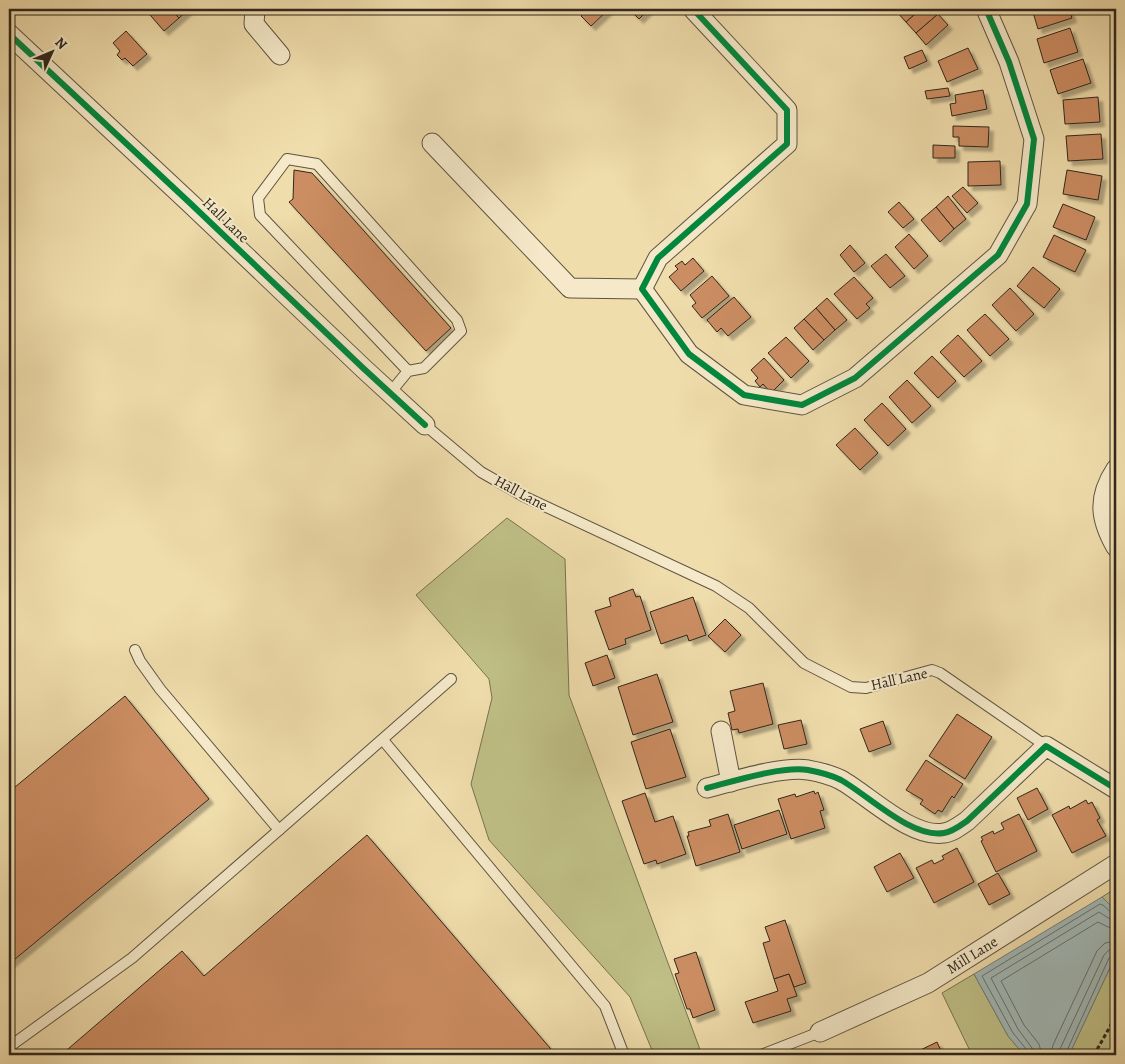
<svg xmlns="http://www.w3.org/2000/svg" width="1125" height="1064" viewBox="0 0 1125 1064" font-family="Alegreya,serif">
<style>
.green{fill:#bfbf86;stroke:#777352}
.water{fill:#a1b8b6;stroke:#737e79}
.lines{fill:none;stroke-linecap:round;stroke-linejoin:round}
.shore{stroke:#68706a;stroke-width:1}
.building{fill:#cc8d62;stroke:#2f271d;filter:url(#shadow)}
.service-casing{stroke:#5f5441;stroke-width:12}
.minor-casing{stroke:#5f5441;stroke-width:21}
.path{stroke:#2f271d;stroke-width:3;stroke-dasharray:4 2.5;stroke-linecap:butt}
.service{stroke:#f5e9c9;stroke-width:10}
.minor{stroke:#f5e9c9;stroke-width:19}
.cycleway-casing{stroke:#f5e9c9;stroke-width:9}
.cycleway{stroke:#00873e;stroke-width:6}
.labels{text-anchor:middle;stroke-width:4;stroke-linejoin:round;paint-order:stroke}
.street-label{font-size:15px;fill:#2f271d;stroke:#f5e9c9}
</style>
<defs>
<filter id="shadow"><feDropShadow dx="4.5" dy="4.5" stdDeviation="1" flood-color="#0004"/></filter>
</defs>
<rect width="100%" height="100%" fill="#f0ddac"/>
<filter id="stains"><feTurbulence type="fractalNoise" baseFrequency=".004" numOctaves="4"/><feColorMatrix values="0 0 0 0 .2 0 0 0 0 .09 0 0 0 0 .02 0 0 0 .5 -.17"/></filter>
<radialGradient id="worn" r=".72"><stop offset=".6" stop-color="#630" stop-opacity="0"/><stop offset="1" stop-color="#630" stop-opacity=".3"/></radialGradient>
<g class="green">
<path d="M 507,518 L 565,559 L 569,695 L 702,1055 L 654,1055 L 630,997 L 489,840 L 471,784 L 492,698 L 489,679 L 416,595 Z"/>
<path d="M 1116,888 L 1116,911 L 1102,897 Z"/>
<path d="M 1116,955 L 1116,1055 L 1069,1055 Z"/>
<path d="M 974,974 L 1008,1036 L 1024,1055 L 972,1055 L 942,993 Z"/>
</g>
<path class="water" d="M 1102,897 L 1116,911 L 1116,955 L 1069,1055 L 1024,1055 L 1008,1036 L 974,974 Z"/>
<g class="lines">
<g class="shore">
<path d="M 1028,1055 L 1027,1050 L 1013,1033 L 982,976 L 1100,904 C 1106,905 1109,914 1116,914"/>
<path d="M 1034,1055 L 1032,1048 L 1018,1029 L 991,978 L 1099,912 L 1110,919 L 1116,921"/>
<path d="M 1042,1055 L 1039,1044 L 1024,1025 L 1001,981 L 1098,922 L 1108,927 L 1116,928"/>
<path d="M 1051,1055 L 1053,1045 L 1097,951 L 1105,943 L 1116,941"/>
<path d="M 1059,1055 L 1060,1049 L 1104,955 L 1109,950 L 1116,948"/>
<path d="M 1065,1055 L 1109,958 L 1113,955 L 1116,955"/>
</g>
</g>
<g class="building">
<path d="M 145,9 L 170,9 L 179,18 L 164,31 Z"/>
<path d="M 170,9 L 189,9 L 179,18 Z"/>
<path d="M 588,9 L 607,9 L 608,10 L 591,26 L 581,16 Z"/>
<path d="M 629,9 L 649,9 L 639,19 Z"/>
<path d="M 899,9 L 921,9 L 906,22 L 896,11 Z"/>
<path d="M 921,9 L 933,9 L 938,14 L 916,33 L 906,22 Z"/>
<path d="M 1032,9 L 1069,9 L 1072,18 L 1038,29 Z"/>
<path d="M 938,14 L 948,25 L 926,45 L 916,33 Z"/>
<path d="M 1070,28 L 1078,52 L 1044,63 L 1037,39 Z"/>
<path d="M 126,31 L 147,54 L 133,66 L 125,58 L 122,60 L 117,55 L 120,51 L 113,43 Z"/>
<path d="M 968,48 L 978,69 L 947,82 L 938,61 Z"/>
<path d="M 922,50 L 927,61 L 909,69 L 904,57 Z"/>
<path d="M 1083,59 L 1091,83 L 1058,94 L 1050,70 Z"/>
<path d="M 948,88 L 950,96 L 927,99 L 925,91 Z"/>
<path d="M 983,90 L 987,109 L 952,116 L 950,104 L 956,103 L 955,95 Z"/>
<path d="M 1098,97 L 1100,122 L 1065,124 L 1063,100 Z"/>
<path d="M 953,126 L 989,127 L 988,147 L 959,146 L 959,137 L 953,137 Z"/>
<path d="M 1101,134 L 1103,159 L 1068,161 L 1066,136 Z"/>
<path d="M 933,145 L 955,146 L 955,158 L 933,158 Z"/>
<path d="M 1000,161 L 1001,185 L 968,186 L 968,162 Z"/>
<path d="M 294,170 L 312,173 L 451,328 L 426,351 L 289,202 L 293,199 Z"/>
<path d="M 1067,170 L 1102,176 L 1098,200 L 1063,194 Z"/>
<path d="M 963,187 L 978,203 L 967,213 L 952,196 Z"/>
<path d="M 948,196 L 966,219 L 954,229 L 936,207 Z"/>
<path d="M 899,202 L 914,219 L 903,228 L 888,212 Z"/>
<path d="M 1063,204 L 1095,217 L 1086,240 L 1053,227 Z"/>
<path d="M 936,207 L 954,229 L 940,242 L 921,220 Z"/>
<path d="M 909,234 L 928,256 L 914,269 L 895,247 Z"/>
<path d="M 1054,235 L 1086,250 L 1075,272 L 1043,257 Z"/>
<path d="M 850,245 L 865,263 L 854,272 L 840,255 Z"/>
<path d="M 886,254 L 905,276 L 890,288 L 871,266 Z"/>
<path d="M 693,258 L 704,271 L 681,291 L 669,277 L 678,269 L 675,266 L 682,261 L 685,265 Z"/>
<path d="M 1033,267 L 1060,289 L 1044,308 L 1017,286 Z"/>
<path d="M 712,276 L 729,296 L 702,318 L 692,306 L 696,303 L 690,295 Z"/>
<path d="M 854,277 L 873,298 L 866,304 L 870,308 L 857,319 L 834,294 Z"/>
<path d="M 1010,288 L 1034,314 L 1016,331 L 992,305 Z"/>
<path d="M 734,297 L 751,317 L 728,336 L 721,328 L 717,332 L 707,320 Z"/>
<path d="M 827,298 L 847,320 L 835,330 L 816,308 Z"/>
<path d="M 816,308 L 835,330 L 824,340 L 804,319 Z"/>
<path d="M 985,314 L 1009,339 L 990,356 L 967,330 Z"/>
<path d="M 804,319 L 824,340 L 813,350 L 794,328 Z"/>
<path d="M 958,335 L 982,361 L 964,377 L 940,352 Z"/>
<path d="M 786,337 L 809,361 L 791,378 L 768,353 Z"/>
<path d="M 932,356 L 956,381 L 938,398 L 914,373 Z"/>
<path d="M 764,358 L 784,380 L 771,393 L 763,384 L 760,387 L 755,381 L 758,378 L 751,370 Z"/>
<path d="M 907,380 L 931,406 L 912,423 L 889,397 Z"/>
<path d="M 882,403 L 906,429 L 888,446 L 864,420 Z"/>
<path d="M 855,428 L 878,453 L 860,470 L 836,445 Z"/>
<path d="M 633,589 L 636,597 L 640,596 L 651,630 L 625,639 L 626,644 L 609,650 L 595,611 L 611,606 L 609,598 Z"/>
<path d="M 693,597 L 706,635 L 689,641 L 687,635 L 661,644 L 650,612 Z"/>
<path d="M 725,619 L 741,635 L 725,652 L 708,636 Z"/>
<path d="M 607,655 L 615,678 L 593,686 L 585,663 Z"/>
<path d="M 657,674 L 673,722 L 633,735 L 618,687 Z"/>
<path d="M 763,683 L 773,724 L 739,733 L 738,729 L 732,730 L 728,713 L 735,711 L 730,691 Z"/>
<path d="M 125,696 L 209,799 L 9,964 L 9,792 Z"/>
<path d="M 957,714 L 992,737 L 965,779 L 929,756 Z"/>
<path d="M 801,720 L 807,744 L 784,749 L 778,725 Z"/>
<path d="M 883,721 L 891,744 L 869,752 L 860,729 Z"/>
<path d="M 670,729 L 686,777 L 646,789 L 631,742 Z"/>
<path d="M 926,760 L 963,784 L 954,798 L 952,796 L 942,812 L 938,810 L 935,814 L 920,804 L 923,800 L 906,790 Z"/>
<path d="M 1037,788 L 1048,809 L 1028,820 L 1017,798 Z"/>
<path d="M 814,791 L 815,794 L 818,792 L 824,810 L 820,811 L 825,828 L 791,839 L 778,799 L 795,794 L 796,797 Z"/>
<path d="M 645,793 L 655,822 L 673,816 L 686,854 L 657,864 L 656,860 L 644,864 L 622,801 Z"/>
<path d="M 1086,800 L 1088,804 L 1092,802 L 1100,818 L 1097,820 L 1106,836 L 1072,853 L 1052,815 L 1069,806 L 1070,809 Z"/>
<path d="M 779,810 L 787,834 L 742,849 L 734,825 Z"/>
<path d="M 728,814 L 740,852 L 696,866 L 687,836 L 689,836 L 688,832 L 711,826 L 709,820 Z"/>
<path d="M 1019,814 L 1037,851 L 996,872 L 981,841 L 983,840 L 981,837 L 993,831 L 994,834 L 1004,829 L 1001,823 Z"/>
<path d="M 367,835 L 556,1055 L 61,1055 L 182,951 L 204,976 Z"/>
<path d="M 957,848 L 974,882 L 934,903 L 916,868 L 932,860 L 934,864 L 944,859 L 942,856 Z"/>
<path d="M 900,853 L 914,878 L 887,892 L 874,867 Z"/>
<path d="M 998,873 L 1010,894 L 989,905 L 978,884 Z"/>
<path d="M 785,920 L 806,983 L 794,987 L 789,974 L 774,979 L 763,943 L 770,941 L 765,927 Z"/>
<path d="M 696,952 L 715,1010 L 693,1018 L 690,1009 L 687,1009 L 675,974 L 679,973 L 674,959 Z"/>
<path d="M 789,974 L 797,996 L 787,999 L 791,1011 L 753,1023 L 745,1002 L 778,991 L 774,979 Z"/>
<path d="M 937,1042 L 943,1055 L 910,1055 Z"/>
</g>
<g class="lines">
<defs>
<g id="service">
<path d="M 390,393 L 408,371 L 260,215 L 258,198 L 287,159 L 317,164 L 457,320 L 461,331 L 424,368 L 408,371"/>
<path d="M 425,425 L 481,472 L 523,496 L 716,586 L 749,608 L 804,663 L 851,687 L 866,688 L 932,670 L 940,673 L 1046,746"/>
<path d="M 383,740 L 605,1006 L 624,1055"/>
<path d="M 279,830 L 451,679"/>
<path d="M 9,1047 L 132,958 L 279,830 L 160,689 L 140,661 L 135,650"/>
<path d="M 761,1055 L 820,1032"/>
</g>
<g id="minor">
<path d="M 255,9 L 254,24 L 280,55"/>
<path d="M 693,9 L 787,110 L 787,144 L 658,258 L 642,289 L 689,354 L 744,395 L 802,405 L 855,378 L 998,255 L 1027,204 L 1034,139 L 1009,62 L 986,9"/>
<path d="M 9,34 L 191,204 L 363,368 L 425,425"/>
<path d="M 432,143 L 570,288 L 642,289"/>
<path d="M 1116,469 C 1097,498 1100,519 1116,547"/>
<path d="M 721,731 L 731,782"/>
<path d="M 707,788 C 734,781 782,766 808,770 C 819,772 831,775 841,780 C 868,795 912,839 944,833 C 952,832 960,826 967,821 L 1046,746 L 1116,789"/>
<path d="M 820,1032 L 928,983 L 1116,864"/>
</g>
</defs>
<use href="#service" class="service-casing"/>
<use href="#minor" class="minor-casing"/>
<path class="path" d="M 1094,1055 L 1116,1016"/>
<use href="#service" class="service"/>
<use href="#minor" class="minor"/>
<defs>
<g id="cycleway">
<path d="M 693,9 L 787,110 L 787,144 L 658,258 L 642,289 L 689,354 L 744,395 L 802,405 L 855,378 L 998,255 L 1027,204 L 1034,139 L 1009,62 L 986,9"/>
<path d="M 9,34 L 191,204 L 363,368 L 425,425"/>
<path d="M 707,788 C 734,781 782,766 808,770 C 819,772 831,775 841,780 C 868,795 912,839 944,833 C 952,832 960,826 967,821 L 1046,746 L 1116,789"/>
</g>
</defs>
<use href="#cycleway" class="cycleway-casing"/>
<use href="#cycleway" class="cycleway"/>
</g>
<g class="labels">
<g class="street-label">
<text transform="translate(226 220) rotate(44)" y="5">Hall Lane</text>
<text transform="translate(521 493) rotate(28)" y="5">Hall Lane</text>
<text transform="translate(899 679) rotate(-13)" y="5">Hall Lane</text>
<text transform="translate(972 955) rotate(-32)" y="5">Mill Lane</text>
</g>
</g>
<rect width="1125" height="1064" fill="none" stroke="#f0ddac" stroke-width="30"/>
<rect x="10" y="10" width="1105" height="1044" fill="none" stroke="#2f271d" stroke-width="2.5"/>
<rect x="15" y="15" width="1095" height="1034" fill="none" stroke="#2f271d"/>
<g transform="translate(52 52) rotate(46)" stroke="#f5e9c9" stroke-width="4" paint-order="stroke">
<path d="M0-4L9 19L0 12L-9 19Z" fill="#2f271d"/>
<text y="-8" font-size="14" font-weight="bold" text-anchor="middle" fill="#2f271d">N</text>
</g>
<rect width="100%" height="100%" filter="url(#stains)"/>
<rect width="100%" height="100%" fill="url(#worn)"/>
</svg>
